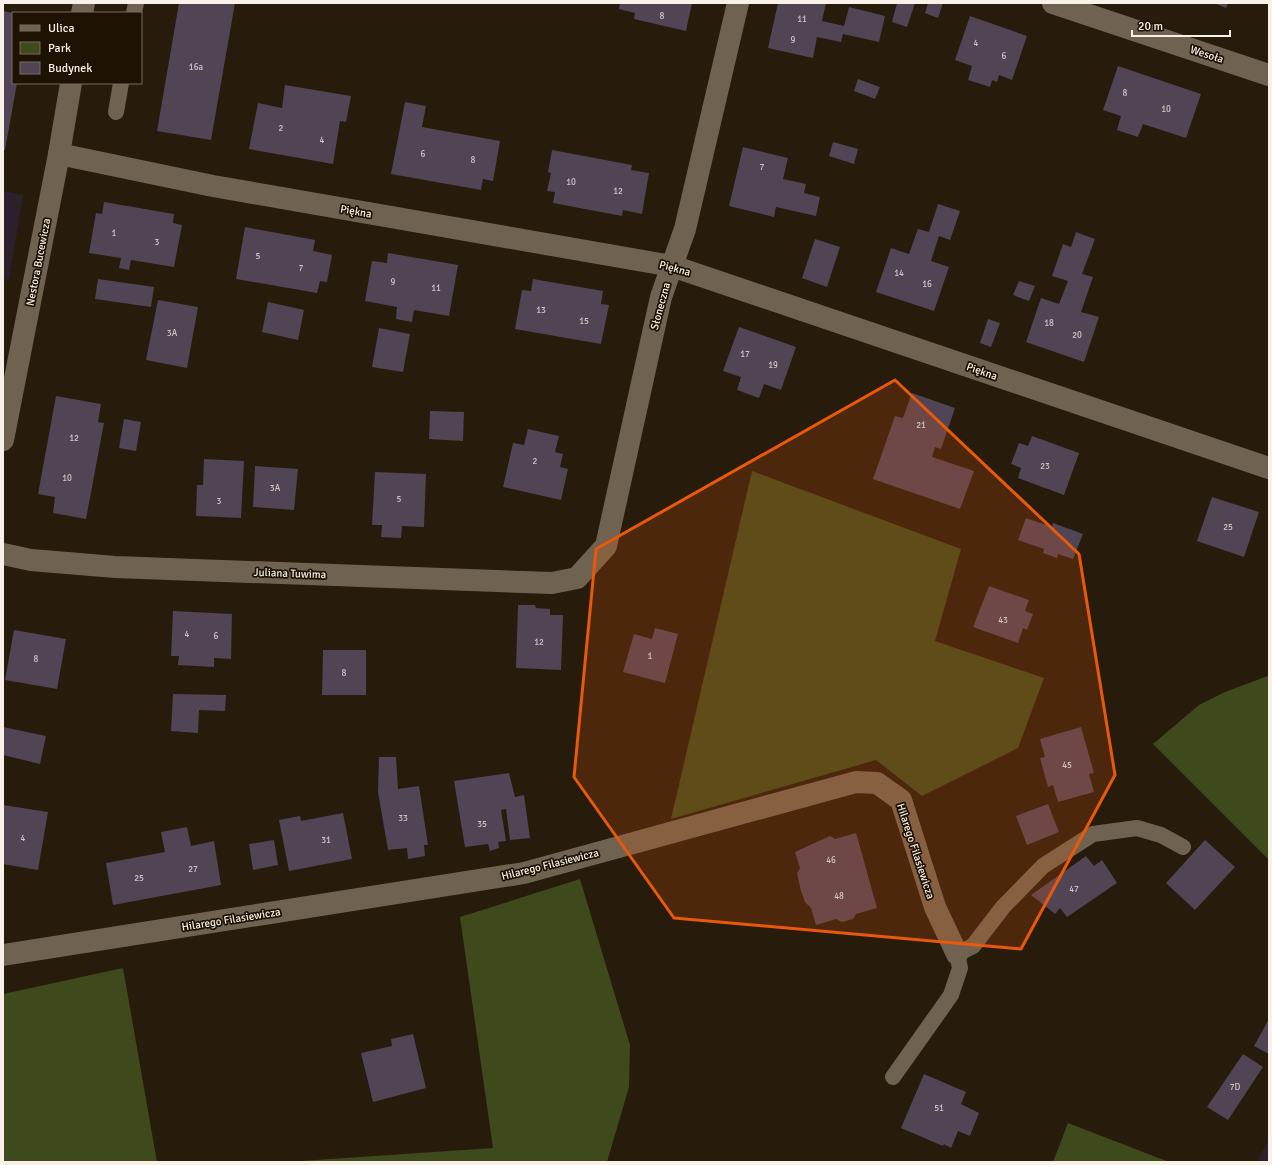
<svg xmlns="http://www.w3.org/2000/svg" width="1272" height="1165" viewBox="0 0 1272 1165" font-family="Signika,sans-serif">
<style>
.education{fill:#2d202d}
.green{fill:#3e491c}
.building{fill:#504455}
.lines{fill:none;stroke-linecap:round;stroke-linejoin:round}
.lane{stroke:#706250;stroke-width:16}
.street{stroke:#706250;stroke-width:22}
.marked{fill:#e8590c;fill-opacity:0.2;stroke:#e8590c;stroke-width:3;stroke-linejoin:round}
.labels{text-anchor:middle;stroke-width:3.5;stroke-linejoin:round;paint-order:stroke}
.number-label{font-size:9px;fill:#cfc6c2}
.street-label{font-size:11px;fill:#f9f1e7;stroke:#1e1204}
</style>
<rect width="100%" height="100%" fill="#271b0c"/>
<g class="education">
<path d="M 3,191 L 23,195 L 9,280 L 3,279 Z"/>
<path d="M 1269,1139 L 1269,1162 L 1257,1162 Z"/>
</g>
<g class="green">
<path d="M 752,471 L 961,549 L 935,641 L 1044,678 L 1018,748 L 922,796 L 876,760 L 671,819 Z"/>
<path d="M 1269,676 L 1269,860 L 1153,744 L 1199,705 L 1225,692 L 1265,677 Z"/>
<path d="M 580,879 L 630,1045 L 629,1087 L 607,1162 L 286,1162 L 493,1148 L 460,917 Z"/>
<path d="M 123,968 L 157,1162 L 3,1162 L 3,994 Z"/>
<path d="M 1068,1123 L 1169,1162 L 1053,1162 Z"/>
</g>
<g class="building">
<path d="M 179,3 L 235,3 L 211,140 L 157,131 Z"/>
<path d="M 620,3 L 692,3 L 686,31 L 634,19 L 635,13 L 619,9 Z"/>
<path d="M 778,3 L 826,3 L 822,21 L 844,26 L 849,7 L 885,16 L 879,42 L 843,34 L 841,42 L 817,37 L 813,58 L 768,48 Z"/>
<path d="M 897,3 L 915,3 L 907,27 L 892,22 Z"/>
<path d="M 928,3 L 943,3 L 938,18 L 925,13 Z"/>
<path d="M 1214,3 L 1228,3 L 1226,8 Z"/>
<path d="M 3,11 L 13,13 L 13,83 L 17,83 L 5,150 L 3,150 Z"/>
<path d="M 970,16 L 1027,36 L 1012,80 L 999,75 L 997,82 L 992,80 L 990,87 L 968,80 L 972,66 L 955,60 Z"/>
<path d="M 1118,66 L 1201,94 L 1186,138 L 1143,124 L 1138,137 L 1117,130 L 1121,116 L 1103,110 Z"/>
<path d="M 858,79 L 880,87 L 875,99 L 854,91 Z"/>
<path d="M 285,85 L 351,96 L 346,122 L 340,121 L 333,164 L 249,149 L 258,103 L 282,108 Z"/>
<path d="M 405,102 L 426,106 L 422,127 L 500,141 L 493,181 L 483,179 L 481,190 L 391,174 Z"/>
<path d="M 833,142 L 858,149 L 854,164 L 829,156 Z"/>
<path d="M 743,147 L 788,158 L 783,179 L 806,184 L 804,193 L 820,197 L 816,216 L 776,207 L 774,217 L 729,206 Z"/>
<path d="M 552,150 L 632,165 L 631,170 L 649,173 L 642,214 L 623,210 L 622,216 L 553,203 L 555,192 L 547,191 L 551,173 L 548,172 Z"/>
<path d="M 104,202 L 174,214 L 173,223 L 182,225 L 174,267 L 131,260 L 129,270 L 119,268 L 121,258 L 89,253 L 96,213 L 102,214 Z"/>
<path d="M 938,204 L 960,211 L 950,240 L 939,236 L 931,261 L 949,267 L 934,311 L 876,292 L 891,248 L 909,254 L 918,229 L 929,232 Z"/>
<path d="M 245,227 L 315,240 L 313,251 L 332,255 L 327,282 L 320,281 L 317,293 L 236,279 Z"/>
<path d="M 1076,232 L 1095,239 L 1082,274 L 1093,277 L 1081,312 L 1099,317 L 1084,362 L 1026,342 L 1041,298 L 1059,304 L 1068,281 L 1052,276 L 1063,244 L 1071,247 Z"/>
<path d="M 815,239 L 840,247 L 827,287 L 802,278 Z"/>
<path d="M 388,253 L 458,265 L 449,316 L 414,310 L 412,322 L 396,319 L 397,307 L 365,301 L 372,261 L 387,263 Z"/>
<path d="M 98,279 L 154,287 L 151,307 L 95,299 Z"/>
<path d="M 533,279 L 603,291 L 601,304 L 609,305 L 601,344 L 515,329 L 522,290 L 531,291 Z"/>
<path d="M 1019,281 L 1035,286 L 1029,301 L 1013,295 Z"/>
<path d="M 158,300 L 198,307 L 187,368 L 146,360 Z"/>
<path d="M 268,302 L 304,310 L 298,340 L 262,332 Z"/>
<path d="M 988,319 L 1000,323 L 991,347 L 980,343 Z"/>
<path d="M 739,327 L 796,347 L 781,390 L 764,384 L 759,398 L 737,390 L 741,377 L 723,371 Z"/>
<path d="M 379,328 L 410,334 L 403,372 L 372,367 Z"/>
<path d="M 912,393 L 955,408 L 941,449 L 935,447 L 932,457 L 974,471 L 960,509 L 873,479 L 895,416 L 903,418 Z"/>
<path d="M 56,396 L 101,404 L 98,422 L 104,423 L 86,519 L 53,513 L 55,497 L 38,494 Z"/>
<path d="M 430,411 L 464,412 L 463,441 L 429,439 Z"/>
<path d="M 124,419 L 141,422 L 136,451 L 119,448 Z"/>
<path d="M 528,429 L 559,436 L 555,452 L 563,454 L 560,467 L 568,469 L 561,500 L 503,487 L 513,443 L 524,445 Z"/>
<path d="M 1032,436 L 1079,453 L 1064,495 L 1018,478 L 1021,468 L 1011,464 L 1019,443 L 1028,446 Z"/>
<path d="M 204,459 L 244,461 L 241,518 L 196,516 L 197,485 L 203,485 Z"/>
<path d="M 255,466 L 298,469 L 294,510 L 253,507 Z"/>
<path d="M 375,472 L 426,474 L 424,527 L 402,526 L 401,538 L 381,537 L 382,525 L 372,525 Z"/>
<path d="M 1212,497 L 1259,512 L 1244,557 L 1197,541 Z"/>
<path d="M 1026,518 L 1052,527 L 1053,523 L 1083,534 L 1073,559 L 1058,554 L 1057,558 L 1043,553 L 1044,549 L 1018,540 Z"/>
<path d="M 989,586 L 1029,600 L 1025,611 L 1033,614 L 1027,630 L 1023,628 L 1018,643 L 973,627 Z"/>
<path d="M 518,605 L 535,605 L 536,608 L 550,609 L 550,615 L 563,615 L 561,670 L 516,668 Z"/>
<path d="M 173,611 L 232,614 L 231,659 L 214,658 L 214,667 L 178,665 L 179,656 L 171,656 Z"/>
<path d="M 655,628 L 678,634 L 665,683 L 623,672 L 634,634 L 652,639 Z"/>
<path d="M 14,630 L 66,639 L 57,689 L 5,680 Z"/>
<path d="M 323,650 L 366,650 L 366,695 L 322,695 Z"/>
<path d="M 173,694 L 226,695 L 225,711 L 199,710 L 198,733 L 171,731 Z"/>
<path d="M 3,727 L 46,736 L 40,764 L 3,755 Z"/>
<path d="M 1081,727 L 1094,773 L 1089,774 L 1094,792 L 1058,802 L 1053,785 L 1048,787 L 1040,758 L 1045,757 L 1040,739 Z"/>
<path d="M 379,757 L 396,757 L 398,789 L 419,786 L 428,845 L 424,845 L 425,856 L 408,859 L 407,848 L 388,850 L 378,792 Z"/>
<path d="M 509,773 L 515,797 L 524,795 L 530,838 L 510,840 L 506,809 L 501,810 L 506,841 L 498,842 L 499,848 L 490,851 L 488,844 L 465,847 L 454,781 Z"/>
<path d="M 1048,804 L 1059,832 L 1027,845 L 1016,816 Z"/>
<path d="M 3,805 L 48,812 L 38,870 L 3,864 Z"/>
<path d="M 343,813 L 352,859 L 289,871 L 279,820 L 300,816 L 301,821 Z"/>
<path d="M 187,827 L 191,846 L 214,841 L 221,885 L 113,905 L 106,863 L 165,852 L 161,832 Z"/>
<path d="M 856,833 L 877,908 L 856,914 L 853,919 L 842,922 L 836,919 L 816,925 L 811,908 L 805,902 L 801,891 L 797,873 L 800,868 L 795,852 L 830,836 L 835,839 Z"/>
<path d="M 274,840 L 278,865 L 253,870 L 249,844 Z"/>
<path d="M 1205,840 L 1235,867 L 1195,910 L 1166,883 Z"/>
<path d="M 1086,856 L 1094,866 L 1102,860 L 1117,883 L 1067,917 L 1060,908 L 1055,914 L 1031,895 Z"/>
<path d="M 1269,1019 L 1269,1054 L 1254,1046 Z"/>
<path d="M 413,1034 L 426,1088 L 373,1102 L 361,1053 L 392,1046 L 391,1039 Z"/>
<path d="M 1243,1054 L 1263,1067 L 1228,1120 L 1207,1107 Z"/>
<path d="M 924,1074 L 966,1092 L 961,1104 L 979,1113 L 970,1136 L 958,1131 L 951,1148 L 944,1144 L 943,1146 L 901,1128 Z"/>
</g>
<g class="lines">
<g class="lane">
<path d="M 134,13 L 136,3"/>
<path d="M 116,112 L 121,83"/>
<path d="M 893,1077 L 951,995 L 960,968 L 957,954 L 973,946 L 1003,907 L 1043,866 L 1093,834 L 1137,828 L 1161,835 L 1183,847"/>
</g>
<g class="street">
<path d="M 1053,3 L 1269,75"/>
<path d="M 82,13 L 84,3"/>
<path d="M 59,154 L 213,186 L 672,266 L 1269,468"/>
<path d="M 3,440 L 59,154 L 71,83"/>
<path d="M 3,554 L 31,560 L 115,567 L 552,583 L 577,578 L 606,546 L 661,297 L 685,229 L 738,3"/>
<path d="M 3,955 L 524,873 L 856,782 L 877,783 L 901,800 L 935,907 L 957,954"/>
</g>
</g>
<path class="marked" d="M 895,380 L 1079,554 L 1115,775 L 1021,949 L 674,918 L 574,777 L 596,549 Z"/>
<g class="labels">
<g class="number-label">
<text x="662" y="19">8</text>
<text x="802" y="22">11</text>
<text x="793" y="43">9</text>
<text x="976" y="46">4</text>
<text x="1004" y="59">6</text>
<text x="196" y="70">16a</text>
<text x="1125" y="96">8</text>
<text x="1166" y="112">10</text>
<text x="281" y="131">2</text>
<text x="322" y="143">4</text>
<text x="423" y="157">6</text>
<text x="473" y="163">8</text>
<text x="762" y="170">7</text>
<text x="571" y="185">10</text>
<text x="618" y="194">12</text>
<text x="114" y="236">1</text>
<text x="157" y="245">3</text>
<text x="258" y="259">5</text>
<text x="301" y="271">7</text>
<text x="899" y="276">14</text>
<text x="393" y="285">9</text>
<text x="927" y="287">16</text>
<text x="436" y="291">11</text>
<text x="541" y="313">13</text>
<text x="584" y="324">15</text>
<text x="1049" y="326">18</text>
<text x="172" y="336">3A</text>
<text x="1077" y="338">20</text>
<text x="745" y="357">17</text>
<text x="773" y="368">19</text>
<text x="921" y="428">21</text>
<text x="74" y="441">12</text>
<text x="535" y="464">2</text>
<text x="1045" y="469">23</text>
<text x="67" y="481">10</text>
<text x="275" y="491">3A</text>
<text x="399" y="502">5</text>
<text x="219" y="504">3</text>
<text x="1228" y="530">25</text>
<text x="1003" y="623">43</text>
<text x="187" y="637">4</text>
<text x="216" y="639">6</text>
<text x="539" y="645">12</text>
<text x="650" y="659">1</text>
<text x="36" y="662">8</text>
<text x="344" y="676">8</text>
<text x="1067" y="768">45</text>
<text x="403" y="821">33</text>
<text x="482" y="827">35</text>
<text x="23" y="841">4</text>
<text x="326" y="843">31</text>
<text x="831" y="863">46</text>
<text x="193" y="872">27</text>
<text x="139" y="881">25</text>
<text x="1074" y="892">47</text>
<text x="839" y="899">48</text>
<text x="1235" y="1090">7D</text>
<text x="939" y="1111">51</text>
</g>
<g class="street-label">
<text transform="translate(1207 54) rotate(18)" y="4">Wesoła</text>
<text transform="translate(356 211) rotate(10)" y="4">Piękna</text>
<text transform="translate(38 262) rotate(-79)" y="4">Nestora Bucewicza</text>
<text transform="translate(675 268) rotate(15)" y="4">Piękna</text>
<text transform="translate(660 306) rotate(-75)" y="4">Słoneczna</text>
<text transform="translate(982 371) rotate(19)" y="4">Piękna</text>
<text transform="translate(290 573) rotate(2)" y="4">Juliana Tuwima</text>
<text transform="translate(916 851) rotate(72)" y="4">Hilarego Filasiewicza</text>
<text transform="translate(550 864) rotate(-14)" y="4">Hilarego Filasiewicza</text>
<text transform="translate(231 919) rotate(-9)" y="4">Hilarego Filasiewicza</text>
</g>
</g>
<rect width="1272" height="1165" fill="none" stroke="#f9f1e7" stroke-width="8"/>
<rect x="12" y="12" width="130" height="72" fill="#1e1204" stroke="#766b5f"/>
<rect x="20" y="25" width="20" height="6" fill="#706250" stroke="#766b5f"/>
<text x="48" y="32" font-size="12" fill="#f9f1e7">Ulica</text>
<rect x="20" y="42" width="20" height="12" fill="#3e491c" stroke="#766b5f"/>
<text x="48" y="52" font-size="12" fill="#f9f1e7">Park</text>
<rect x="20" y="62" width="20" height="12" fill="#504455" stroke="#766b5f"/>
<text x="48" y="72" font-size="12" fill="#f9f1e7">Budynek</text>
<path d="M1132 30v6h98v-6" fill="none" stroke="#f9f1e7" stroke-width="2"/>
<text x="1138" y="30" font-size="12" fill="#f9f1e7" stroke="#1e1204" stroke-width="3" paint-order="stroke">20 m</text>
</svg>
